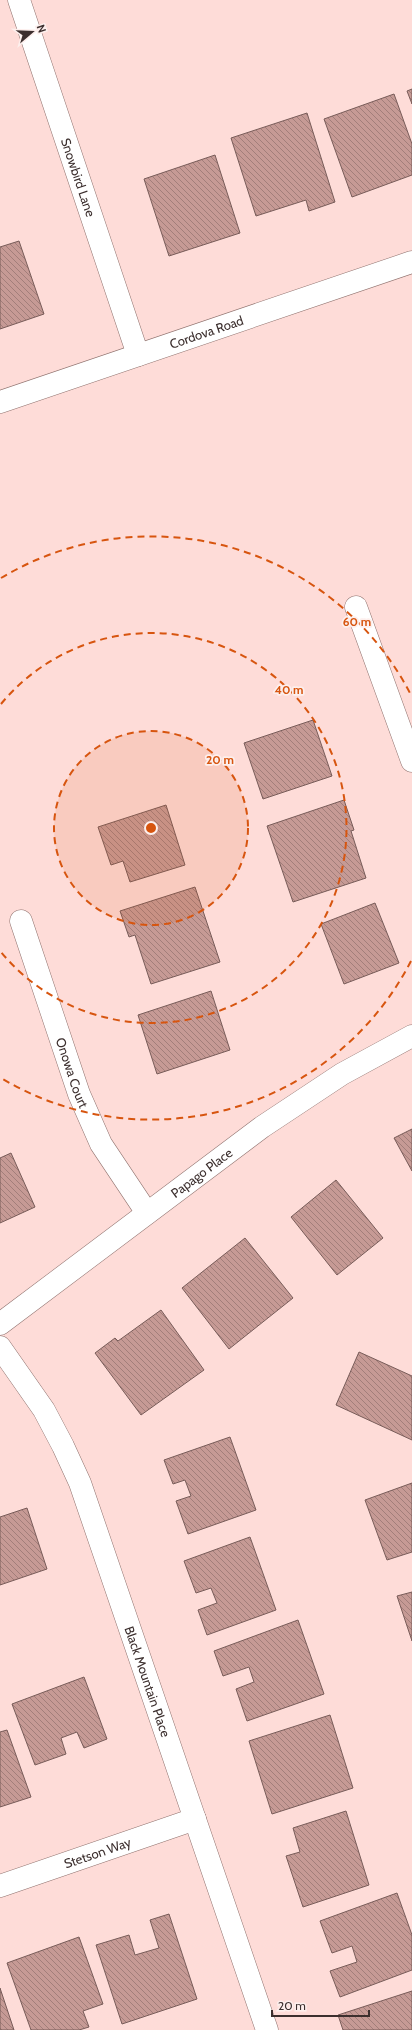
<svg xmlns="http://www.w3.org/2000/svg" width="412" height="2030" viewBox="0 0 412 2030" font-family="Cabin,sans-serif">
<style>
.building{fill:url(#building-back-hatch);stroke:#785c59}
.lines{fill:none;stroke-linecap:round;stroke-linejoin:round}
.minor-casing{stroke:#90736f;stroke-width:23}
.minor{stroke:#fff;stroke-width:22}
.ring{fill:none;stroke:#d7550f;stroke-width:2;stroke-dasharray:7 5}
.labels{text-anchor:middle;stroke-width:3.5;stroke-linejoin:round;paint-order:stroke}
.street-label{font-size:13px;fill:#3c2f2e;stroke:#fdefed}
.centre{fill:#d7550f;stroke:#fdefed;stroke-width:2}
.ring-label{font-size:12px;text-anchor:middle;font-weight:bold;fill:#d7550f;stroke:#fdefed;stroke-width:3.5;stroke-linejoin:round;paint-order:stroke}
</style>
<defs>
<pattern id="building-back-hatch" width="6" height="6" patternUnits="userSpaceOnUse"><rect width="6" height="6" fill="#c69a95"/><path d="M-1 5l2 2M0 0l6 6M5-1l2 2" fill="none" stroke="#a27e7a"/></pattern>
</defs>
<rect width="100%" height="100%" fill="#fedcd8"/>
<g class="building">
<path d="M 412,89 L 412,104 L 407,91 Z"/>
<path d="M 394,94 L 412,144 L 412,175 L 352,197 L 324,119 Z"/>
<path d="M 307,113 L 335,202 L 309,211 L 306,200 L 256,216 L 231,138 Z"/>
<path d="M 215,155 L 240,233 L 169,256 L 144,179 Z"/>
<path d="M 19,241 L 44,314 L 0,329 L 0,247 Z"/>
<path d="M 313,720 L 332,776 L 263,799 L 244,743 Z"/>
<path d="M 344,800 L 354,830 L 351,831 L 366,878 L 293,902 L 267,826 Z"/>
<path d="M 166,805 L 185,865 L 130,882 L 123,861 L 111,865 L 98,827 Z"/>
<path d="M 195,887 L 220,962 L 151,984 L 135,935 L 129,937 L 120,911 Z"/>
<path d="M 375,903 L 399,963 L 344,984 L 321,924 Z"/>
<path d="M 211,991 L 230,1050 L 157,1074 L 138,1015 Z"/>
<path d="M 412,1129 L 412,1171 L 394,1138 Z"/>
<path d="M 11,1153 L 35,1207 L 0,1223 L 0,1158 Z"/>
<path d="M 336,1180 L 383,1238 L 337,1275 L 291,1217 Z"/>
<path d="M 245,1238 L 293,1298 L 229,1349 L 182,1288 Z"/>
<path d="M 161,1310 L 204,1370 L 141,1415 L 95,1353 L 115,1338 L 118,1341 Z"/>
<path d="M 359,1352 L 412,1376 L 412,1440 L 336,1405 Z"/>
<path d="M 230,1437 L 256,1510 L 188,1534 L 176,1501 L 191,1496 L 185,1480 L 173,1484 L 164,1460 Z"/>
<path d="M 412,1483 L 412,1552 L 387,1560 L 365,1500 Z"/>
<path d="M 27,1508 L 47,1569 L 0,1585 L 0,1517 Z"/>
<path d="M 250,1537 L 276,1610 L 207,1635 L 198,1610 L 217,1603 L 211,1588 L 196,1593 L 184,1561 Z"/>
<path d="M 412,1592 L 412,1641 L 397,1596 Z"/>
<path d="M 298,1620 L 324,1694 L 247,1721 L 236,1689 L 254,1682 L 249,1667 L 223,1676 L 214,1651 Z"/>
<path d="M 84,1677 L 107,1739 L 84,1748 L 77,1732 L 61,1738 L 66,1754 L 35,1765 L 12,1704 Z"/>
<path d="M 330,1715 L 353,1788 L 272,1814 L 249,1741 Z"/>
<path d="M 7,1730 L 31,1797 L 0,1807 L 0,1732 Z"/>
<path d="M 346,1811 L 369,1885 L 303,1907 L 286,1856 L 300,1852 L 293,1828 Z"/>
<path d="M 397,1893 L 412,1935 L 412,1970 L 340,1997 L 330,1971 L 357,1962 L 352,1946 L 332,1953 L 320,1921 Z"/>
<path d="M 169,1914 L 197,1999 L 122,2024 L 96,1945 L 129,1935 L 135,1955 L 159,1948 L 150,1920 Z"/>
<path d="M 79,1937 L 103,2004 L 83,2011 L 89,2027 L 79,2030 L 31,2030 L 7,1963 Z"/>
<path d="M 0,1988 L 14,2030 L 0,2030 Z"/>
<path d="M 412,1991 L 412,2030 L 343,2030 L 338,2015 Z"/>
</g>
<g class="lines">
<defs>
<g id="minor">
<path id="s1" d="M 19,0 L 138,355"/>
<path id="s2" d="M 0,402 L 412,262"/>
<path d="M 356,607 L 412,761"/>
<path id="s3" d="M 21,921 L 79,1094 L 101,1144 L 147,1213"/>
<path id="s4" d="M 0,1324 L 262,1127 L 342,1074 L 412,1036"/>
<path id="s5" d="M 0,1347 L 44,1410 L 63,1446 L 80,1483 L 267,2030"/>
<path id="s6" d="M 0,1886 L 195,1819"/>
</g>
</defs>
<use href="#minor" class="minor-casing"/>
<use href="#minor" class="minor"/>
</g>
<circle cx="151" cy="828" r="97" fill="#d7550f" fill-opacity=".12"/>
<g class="ring">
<circle cx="151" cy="828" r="97"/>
<path d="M1 704A195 195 0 1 1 1 952"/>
<path d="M411 961A292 292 0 0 1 1 1078M1 578A292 292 0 0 1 411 695"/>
</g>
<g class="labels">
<g class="street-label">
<text dy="5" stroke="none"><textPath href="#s1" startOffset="187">Snowbird Lane</textPath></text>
<text dy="5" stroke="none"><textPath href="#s2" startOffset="218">Cordova Road</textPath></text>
<text dy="5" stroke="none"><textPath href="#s3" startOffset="160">Onowa Court</textPath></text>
<text dy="5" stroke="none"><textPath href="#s4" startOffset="252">Papago Place</textPath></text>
<text dy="5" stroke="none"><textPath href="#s5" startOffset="368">Black Mountain Place</textPath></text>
<text dy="5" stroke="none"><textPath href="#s6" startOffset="103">Stetson Way</textPath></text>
</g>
</g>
<circle cx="151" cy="828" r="6" class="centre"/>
<g class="ring-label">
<text x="357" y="626">60 m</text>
<text x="289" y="694">40 m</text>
<text x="220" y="764">20 m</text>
</g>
<g transform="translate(32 32) rotate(71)" stroke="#fdefed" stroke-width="3" paint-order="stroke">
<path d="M0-3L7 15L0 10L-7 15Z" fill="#3c2f2e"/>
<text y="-6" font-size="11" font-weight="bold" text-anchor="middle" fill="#3c2f2e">N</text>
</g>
<path d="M272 2010v6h97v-6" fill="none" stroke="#3c2f2e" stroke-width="2"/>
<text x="278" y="2010" font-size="12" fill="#3c2f2e" stroke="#fdefed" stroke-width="3" paint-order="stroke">20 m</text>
</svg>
